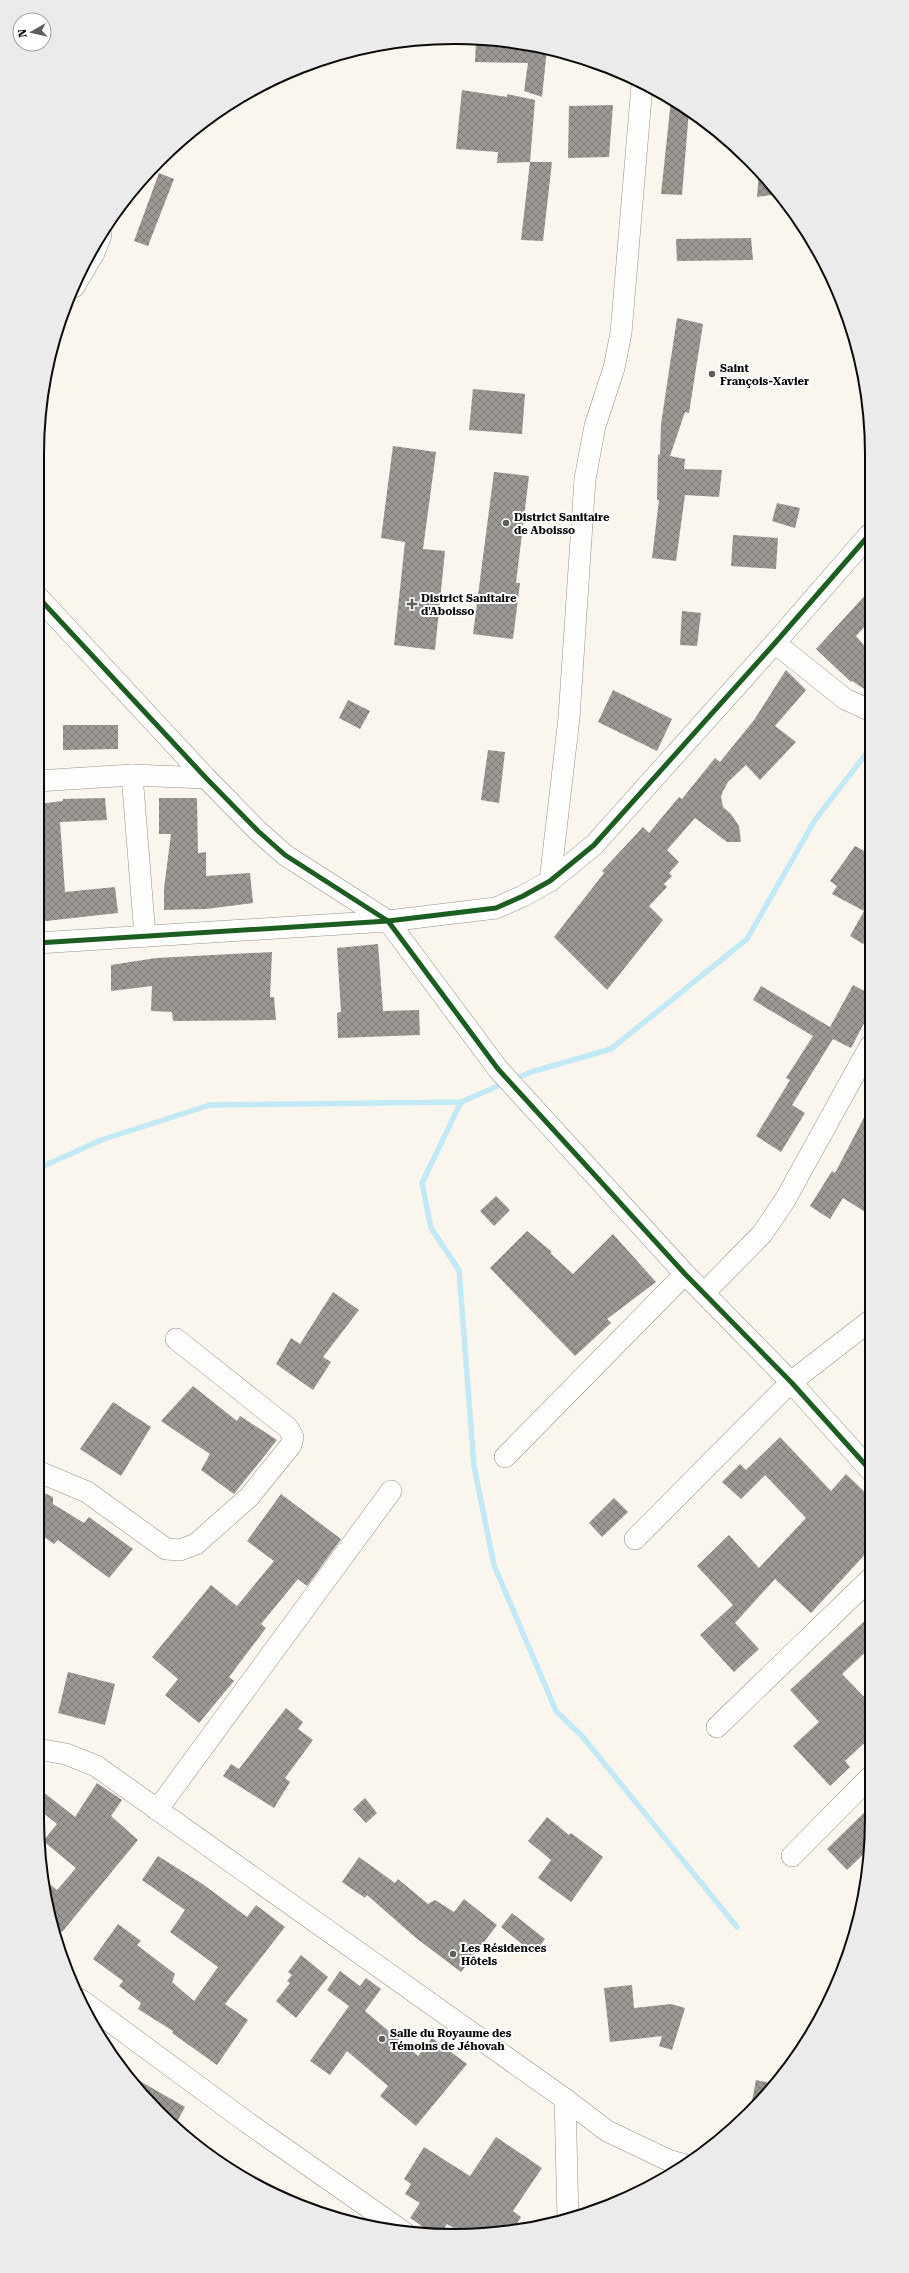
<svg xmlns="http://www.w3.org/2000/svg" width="909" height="2273" viewBox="0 0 909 2273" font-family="'Roboto Serif',serif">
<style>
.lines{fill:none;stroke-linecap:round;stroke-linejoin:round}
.stream{stroke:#c2eaf6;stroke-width:5.5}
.building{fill:url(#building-cross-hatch)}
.minor-casing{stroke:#93918d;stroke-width:22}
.minor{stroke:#fefefc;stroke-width:21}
.cycleway-casing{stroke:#fff;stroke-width:8}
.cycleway{stroke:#1b5e20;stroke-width:5}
.poi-dot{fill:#5f5d5a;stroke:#fff;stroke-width:1.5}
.labels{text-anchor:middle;stroke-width:4;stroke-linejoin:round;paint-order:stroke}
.poi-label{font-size:11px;font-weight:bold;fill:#0b0b0b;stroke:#fff;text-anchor:start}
.rim{fill:none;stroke:#0b0b0b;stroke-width:2}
</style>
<defs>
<pattern id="building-cross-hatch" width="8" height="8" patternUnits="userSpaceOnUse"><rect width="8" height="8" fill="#9c9894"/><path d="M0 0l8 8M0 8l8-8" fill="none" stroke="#7d7a77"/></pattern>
</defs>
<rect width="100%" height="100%" fill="#faf6ee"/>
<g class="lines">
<g class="stream">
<path d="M 513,1080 L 531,1072 L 611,1049 L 747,939 L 815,820 L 869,750"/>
<path d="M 461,1102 L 422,1183 L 431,1228 L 459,1270 L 474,1466 L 494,1565 L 556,1711 L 582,1736 L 737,1927"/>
<path d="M 37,1169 L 101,1140 L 210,1105 L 461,1102 L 505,1083"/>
</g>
</g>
<g class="building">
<path d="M 476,39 L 509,41 L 547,49 L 542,97 L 524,91 L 528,63 L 475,62 Z"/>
<path d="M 462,90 L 507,97 L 507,94 L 535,100 L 530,162 L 497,163 L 498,152 L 456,149 Z"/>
<path d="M 671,100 L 689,110 L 682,195 L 661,194 Z"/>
<path d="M 613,105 L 609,157 L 568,158 L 569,106 Z"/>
<path d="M 530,162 L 552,162 L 543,241 L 521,240 Z"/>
<path d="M 759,171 L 769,179 L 779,194 L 757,197 Z"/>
<path d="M 159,173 L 174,179 L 148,246 L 134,241 Z"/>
<path d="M 751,238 L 753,260 L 677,261 L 676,239 Z"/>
<path d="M 677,318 L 703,324 L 689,413 L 685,412 L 670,456 L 685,459 L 684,469 L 722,470 L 719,497 L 685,495 L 676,561 L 652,558 L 659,500 L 657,500 L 658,454 L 660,455 L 661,424 Z"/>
<path d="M 473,389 L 525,394 L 522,434 L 469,430 Z"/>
<path d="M 393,446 L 436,452 L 423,549 L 445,551 L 435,650 L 394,645 L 405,542 L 381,538 Z"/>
<path d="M 494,472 L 529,476 L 516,583 L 520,583 L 513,639 L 473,634 Z"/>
<path d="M 777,503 L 800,508 L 795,528 L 772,521 Z"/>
<path d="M 733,535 L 778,538 L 776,569 L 731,566 Z"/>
<path d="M 869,591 L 869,622 L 856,636 L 869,651 L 869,692 L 852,681 L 851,682 L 816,649 Z"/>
<path d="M 682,611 L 701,613 L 697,646 L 680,645 Z"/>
<path d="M 786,670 L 806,690 L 775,726 L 796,742 L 760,780 L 746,765 L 728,782 L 723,791 L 721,797 L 723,807 L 731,814 L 739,826 L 741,842 L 727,842 L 695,818 L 667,850 L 679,862 L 669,873 L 672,876 L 664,884 L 667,887 L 649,906 L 663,920 L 607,990 L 554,937 L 604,873 L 602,871 L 643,827 L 649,833 L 679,797 L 682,799 L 715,758 L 720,762 L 754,720 Z"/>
<path d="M 613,690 L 672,719 L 657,751 L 598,722 Z"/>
<path d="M 348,700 L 370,711 L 360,729 L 339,718 Z"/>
<path d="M 63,725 L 118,725 L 118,749 L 63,750 Z"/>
<path d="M 488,750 L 505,752 L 499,803 L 481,800 Z"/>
<path d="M 105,798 L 107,820 L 60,822 L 65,892 L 115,887 L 118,913 L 37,922 L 37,804 L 63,801 L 63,799 Z"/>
<path d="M 159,798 L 197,798 L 198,853 L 206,852 L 206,876 L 250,873 L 253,903 L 206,909 L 164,910 L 164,888 L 171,834 L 159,834 Z"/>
<path d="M 855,846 L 870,854 L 870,933 L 863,944 L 850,936 L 864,911 L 832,894 L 837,886 L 830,881 Z"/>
<path d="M 378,944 L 383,1011 L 419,1010 L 420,1035 L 338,1038 L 337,1013 L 341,1012 L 337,948 Z"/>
<path d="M 272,952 L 270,997 L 274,997 L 276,1020 L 173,1021 L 172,1012 L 151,1011 L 152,986 L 111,991 L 111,965 L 156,958 Z"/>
<path d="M 853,985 L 870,994 L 870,1012 L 851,1048 L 833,1039 L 792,1105 L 805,1113 L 781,1152 L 756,1136 L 790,1080 L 786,1078 L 813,1036 L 753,1000 L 761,986 L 830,1027 Z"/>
<path d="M 870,1106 L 870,1215 L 843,1198 L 830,1219 L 810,1206 L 832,1171 L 835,1173 Z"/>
<path d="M 496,1196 L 510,1210 L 494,1226 L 480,1211 Z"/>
<path d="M 527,1231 L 552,1252 L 550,1253 L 573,1274 L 613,1234 L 656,1282 L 607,1319 L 611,1323 L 575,1356 L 490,1268 Z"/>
<path d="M 333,1292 L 359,1310 L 323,1357 L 331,1362 L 313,1390 L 276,1364 L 291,1338 L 300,1344 Z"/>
<path d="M 193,1386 L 237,1421 L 240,1416 L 277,1440 L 234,1494 L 201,1470 L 210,1454 L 161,1421 Z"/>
<path d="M 113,1402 L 151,1427 L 121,1476 L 80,1449 Z"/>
<path d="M 780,1437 L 831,1491 L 846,1474 L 871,1498 L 871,1548 L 811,1613 L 775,1579 L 735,1623 L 759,1649 L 734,1672 L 700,1635 L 733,1605 L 697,1566 L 729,1535 L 759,1568 L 806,1518 L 765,1475 L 741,1499 L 722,1482 L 740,1464 L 746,1470 Z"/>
<path d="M 42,1492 L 53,1497 L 53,1504 L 84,1523 L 89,1517 L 133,1549 L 109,1578 L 58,1540 L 54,1544 L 37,1532 L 37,1499 Z"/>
<path d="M 281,1494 L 341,1539 L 307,1586 L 298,1579 L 261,1624 L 266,1628 L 229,1677 L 234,1681 L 199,1723 L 165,1695 L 178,1679 L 152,1657 L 211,1585 L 237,1606 L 274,1561 L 247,1541 Z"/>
<path d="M 614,1498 L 628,1512 L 602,1537 L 589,1523 Z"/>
<path d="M 871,1615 L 872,1646 L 842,1674 L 872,1705 L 872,1736 L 845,1761 L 850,1767 L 830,1786 L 793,1746 L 819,1722 L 790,1690 Z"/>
<path d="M 68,1672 L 115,1684 L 105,1725 L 58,1713 Z"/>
<path d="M 286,1708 L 303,1722 L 298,1729 L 313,1740 L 285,1778 L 290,1782 L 274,1808 L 223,1776 L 231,1764 L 239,1769 Z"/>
<path d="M 97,1783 L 122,1800 L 111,1816 L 138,1840 L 62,1932 L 51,1924 L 45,1900 L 43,1879 L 57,1890 L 76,1868 L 43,1841 L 57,1824 L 37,1808 L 37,1787 L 75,1817 Z"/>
<path d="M 365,1798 L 377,1813 L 366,1823 L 353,1809 Z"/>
<path d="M 872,1805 L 870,1848 L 847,1870 L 827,1849 Z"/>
<path d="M 547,1817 L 569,1835 L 571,1833 L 603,1857 L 571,1902 L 538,1878 L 551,1860 L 528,1841 Z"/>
<path d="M 158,1856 L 204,1885 L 247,1917 L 256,1905 L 285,1927 L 225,2004 L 248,2020 L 217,2065 L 172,2033 L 173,2031 L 138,2009 L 141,2003 L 119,1986 L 123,1981 L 93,1959 L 118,1924 L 141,1941 L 137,1945 L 175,1974 L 172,1982 L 194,2001 L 218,1967 L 170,1932 L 185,1910 L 142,1880 Z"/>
<path d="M 359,1857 L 395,1883 L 398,1879 L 428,1904 L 435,1900 L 454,1912 L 464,1899 L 497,1925 L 461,1972 L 416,1938 L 367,1895 L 365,1898 L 342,1882 Z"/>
<path d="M 512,1913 L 545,1939 L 534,1954 L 501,1927 Z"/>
<path d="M 301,1955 L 328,1977 L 296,2018 L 276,2001 L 290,1983 L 287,1981 L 292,1975 L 288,1972 Z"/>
<path d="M 340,1971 L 360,1986 L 366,1978 L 381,1989 L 365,2011 L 418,2056 L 432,2038 L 467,2064 L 416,2126 L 380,2096 L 388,2086 L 347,2051 L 330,2075 L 310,2061 L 349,2006 L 327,1990 Z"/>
<path d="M 632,1985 L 634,2008 L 671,2004 L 685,2008 L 672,2050 L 659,2046 L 662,2036 L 610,2042 L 604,1988 Z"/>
<path d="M 126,2073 L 185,2107 L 174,2127 L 140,2094 Z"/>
<path d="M 756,2080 L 775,2084 L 750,2111 Z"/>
<path d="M 496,2137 L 542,2168 L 513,2211 L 521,2217 L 513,2230 L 465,2235 L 447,2224 L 440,2235 L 435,2235 L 410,2218 L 420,2203 L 405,2194 L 411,2184 L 404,2179 L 424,2147 L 470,2176 Z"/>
</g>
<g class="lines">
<defs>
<g id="minor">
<path d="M 74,287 L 94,253 L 101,235"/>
<path d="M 37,596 L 206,778 L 258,831 L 285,855 L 388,921 L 498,1069 L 685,1274 L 791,1382 L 871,1471"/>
<path d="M 775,643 L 845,699 L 869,710"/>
<path d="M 132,775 L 145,936"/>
<path d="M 37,781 L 132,775 L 206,778"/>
<path d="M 550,881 L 569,718 L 585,479 L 595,426 L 614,368 L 621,333 L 642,85"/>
<path d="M 37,943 L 388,921 L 496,908 L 523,896 L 550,881 L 594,845 L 775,643 L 869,535"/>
<path d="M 704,1293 L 762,1234 L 785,1200 L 870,1046"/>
<path d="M 505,1457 L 685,1274"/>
<path d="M 37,1471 L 87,1492 L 166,1549 L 180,1550 L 196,1544 L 249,1497 L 291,1445 L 293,1437 L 288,1428 L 176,1339"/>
<path d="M 635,1539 L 791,1382 L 871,1320"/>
<path d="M 717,1727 L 871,1578"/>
<path d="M 37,1749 L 66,1754 L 96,1766 L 565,2099 L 607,2131 L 668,2160 L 685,2165"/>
<path d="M 157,1810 L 391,1491"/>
<path d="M 792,1856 L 872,1775"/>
<path d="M 81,2000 L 248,2123 L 405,2233"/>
<path d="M 565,2099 L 568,2218"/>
</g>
</defs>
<use href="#minor" class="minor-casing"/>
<use href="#minor" class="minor"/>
<defs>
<g id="cycleway">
<path d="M 37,596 L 206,778 L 258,831 L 285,855 L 388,921 L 498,1069 L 685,1274 L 791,1382 L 871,1471"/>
<path d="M 37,943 L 388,921 L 496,908 L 523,896 L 550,881 L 594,845 L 775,643 L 869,535"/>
</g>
</defs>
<use href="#cycleway" class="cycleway-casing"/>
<use href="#cycleway" class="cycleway"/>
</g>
<g class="poi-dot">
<circle cx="712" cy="374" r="4"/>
<circle cx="506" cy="523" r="4"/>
<path d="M410 598h4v4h4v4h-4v4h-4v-4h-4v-4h4z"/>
<circle cx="453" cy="1954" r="4"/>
<circle cx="382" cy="2039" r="4"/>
</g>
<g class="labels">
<g class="poi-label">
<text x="720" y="372">Saint<tspan x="720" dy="13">François-Xavier</tspan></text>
<text x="514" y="521">District Sanitaire<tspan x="514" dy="13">de Aboisso</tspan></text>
<text x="421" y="602">District Sanitaire<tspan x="421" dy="13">d'Aboisso</tspan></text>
<text x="461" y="1952">Les Résidences<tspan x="461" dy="13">Hôtels</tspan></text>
<text x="390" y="2037">Salle du Royaume des<tspan x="390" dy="13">Témoins de Jéhovah</tspan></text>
</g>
</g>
<path d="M0 0H909V2273H0ZM454 44H455A410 410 0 0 1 865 454V1819A410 410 0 0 1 455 2229H454A410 410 0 0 1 44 1819V454A410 410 0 0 1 454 44Z" fill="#ebebeb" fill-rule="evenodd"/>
<path class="rim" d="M454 44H455A410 410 0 0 1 865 454V1819A410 410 0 0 1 455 2229H454A410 410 0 0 1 44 1819V454A410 410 0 0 1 454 44Z"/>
<g transform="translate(32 32) rotate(262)"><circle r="19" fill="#ffffff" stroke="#9d9d9d"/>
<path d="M0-3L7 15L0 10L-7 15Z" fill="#5f5d5a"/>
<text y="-6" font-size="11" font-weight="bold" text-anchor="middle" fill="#0b0b0b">N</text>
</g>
</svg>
